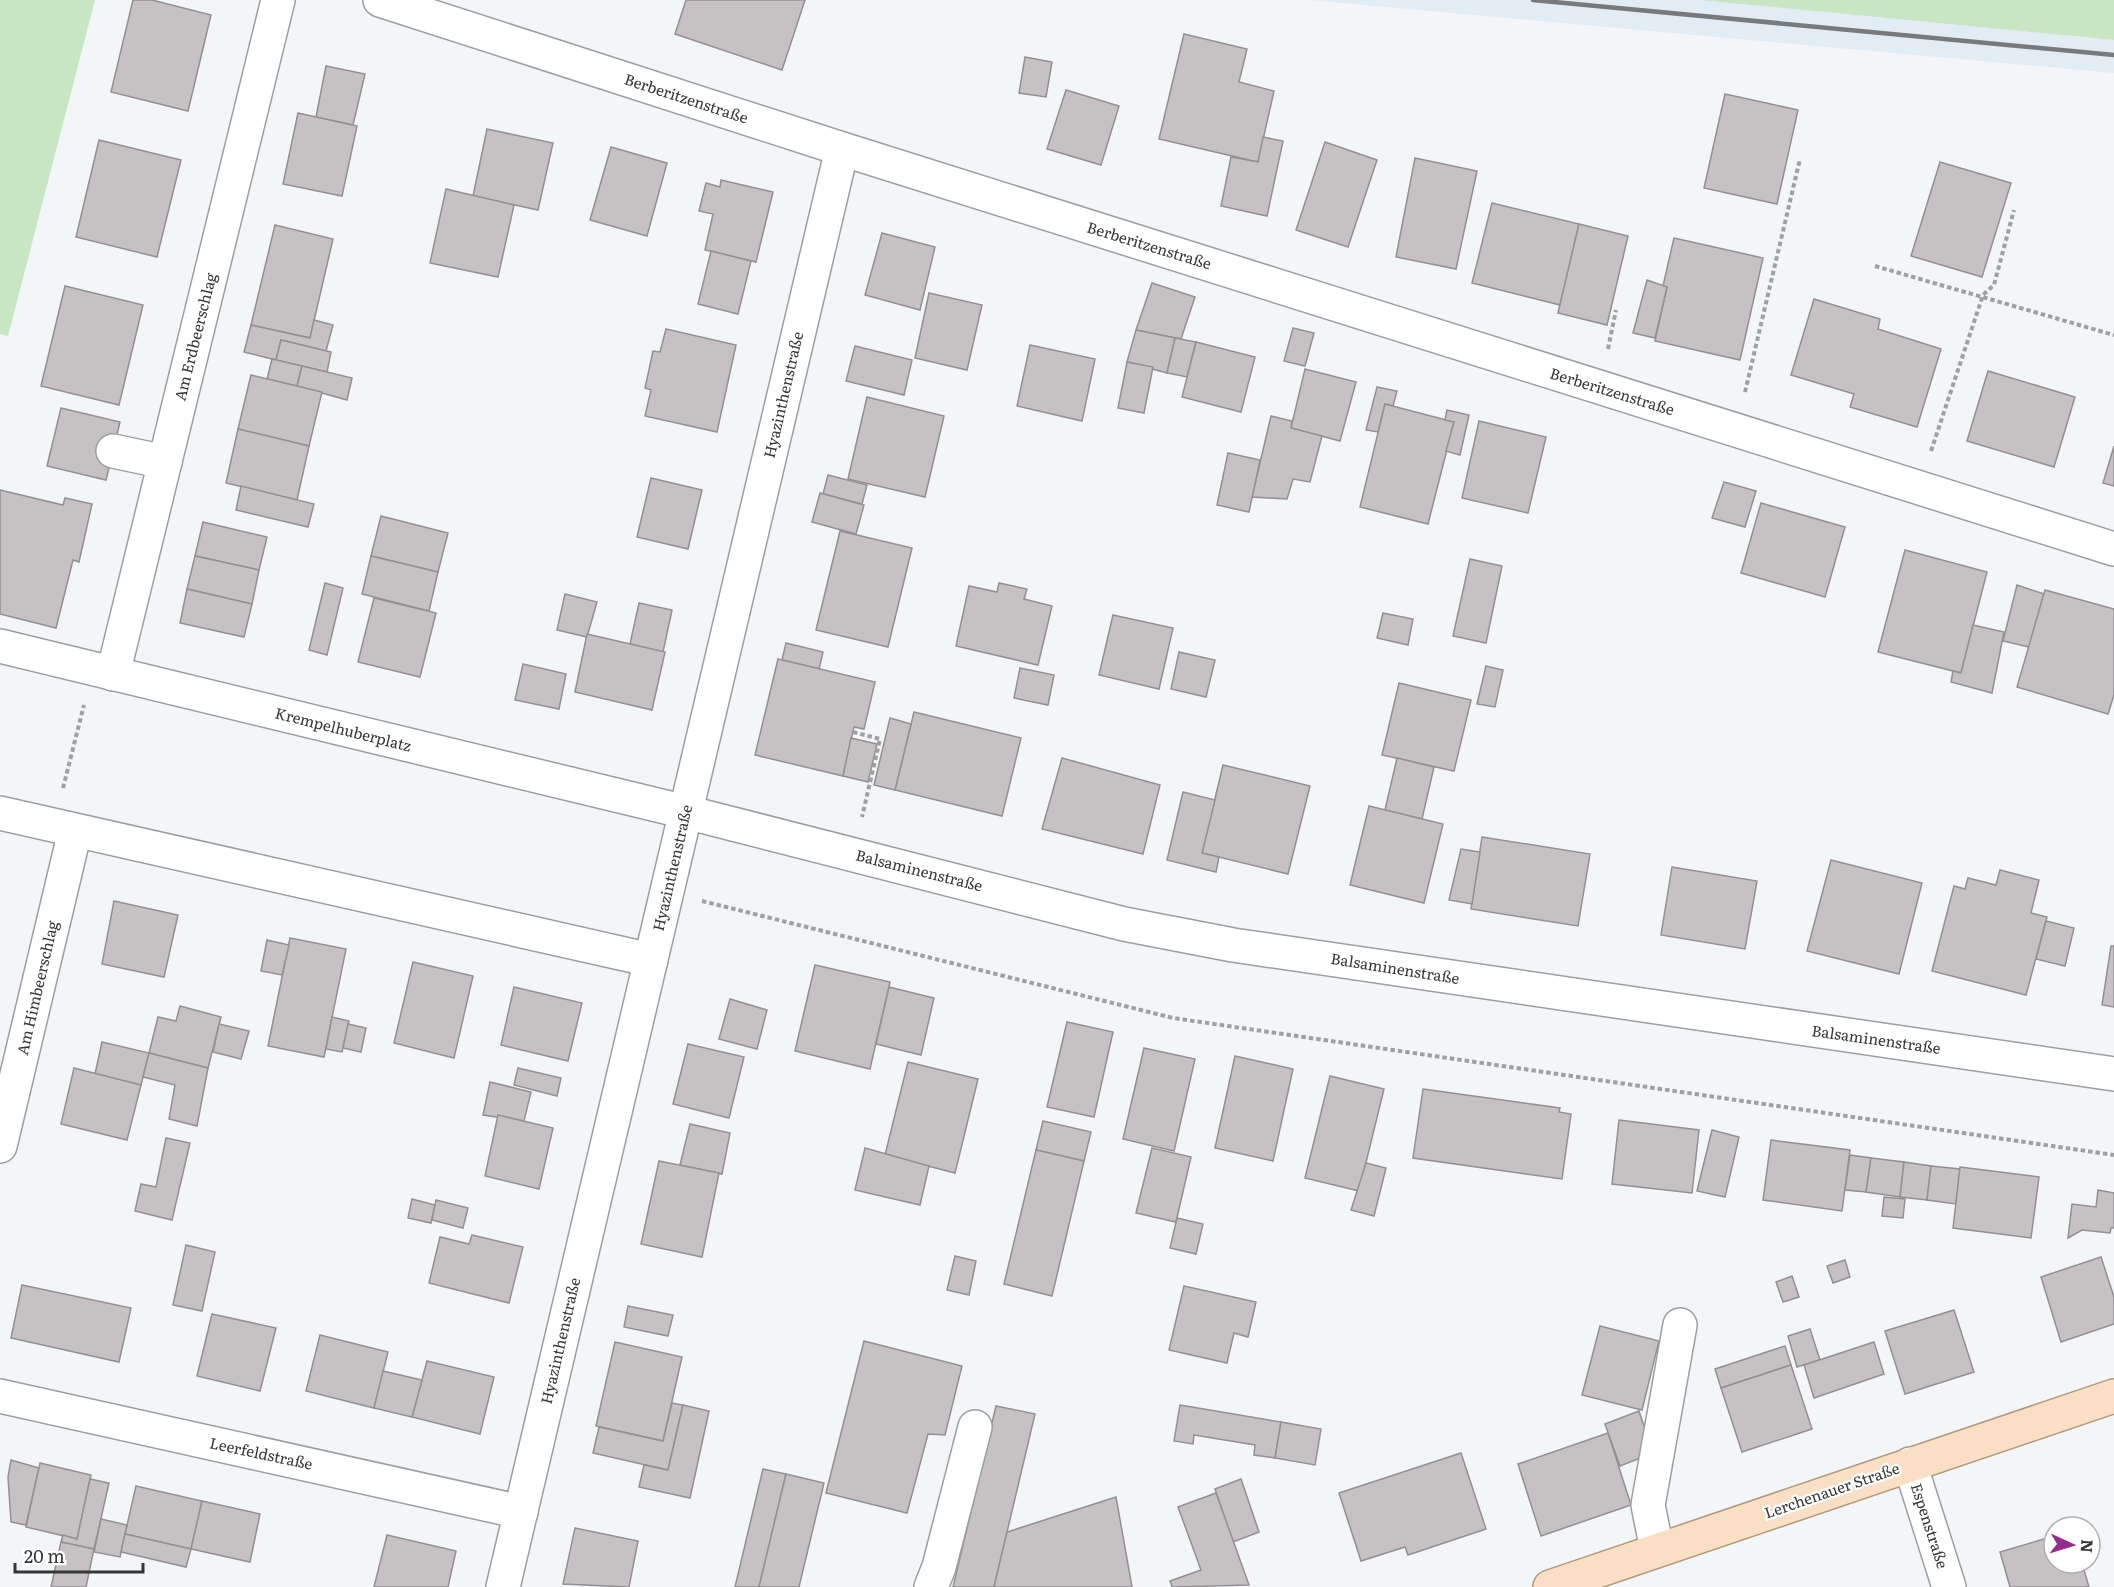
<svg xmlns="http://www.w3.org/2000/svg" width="2114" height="1587" viewBox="0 0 2114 1587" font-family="Literata,serif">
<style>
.built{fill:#e2ecf5}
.green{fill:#c8e5c4}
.building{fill:#c6c2c4;stroke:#948f92;stroke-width:1.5}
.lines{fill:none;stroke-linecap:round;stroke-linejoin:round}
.minor-casing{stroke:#9c9fa2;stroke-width:36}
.major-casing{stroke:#b29879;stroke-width:36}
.path{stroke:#9ea0a2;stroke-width:4;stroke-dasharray:4.5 3;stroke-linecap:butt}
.minor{stroke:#fff;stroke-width:33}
.major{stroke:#f9e0c4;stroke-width:33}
.rail{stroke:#78797b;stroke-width:4.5}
.labels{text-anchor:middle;stroke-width:4.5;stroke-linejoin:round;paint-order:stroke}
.street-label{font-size:15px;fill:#353637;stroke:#fff}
</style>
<rect width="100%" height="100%" fill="#f3f6f9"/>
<path class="built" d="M 1309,0 L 1699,0 L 2114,40 L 2114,73 Z"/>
<g class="green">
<path d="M 0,0 L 95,0 L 8,336 L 0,334 Z"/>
<path d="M 1699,0 L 2114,0 L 2114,40 Z"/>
</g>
<g class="building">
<path d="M 133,0 L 152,0 L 211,15 L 188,111 L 111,92 Z"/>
<path d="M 686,0 L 805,0 L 782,70 L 675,34 Z"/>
<path d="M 1184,34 L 1247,49 L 1239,82 L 1274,91 L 1258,162 L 1159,139 Z"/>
<path d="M 1025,57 L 1052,62 L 1046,97 L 1019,93 Z"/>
<path d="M 326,66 L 365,74 L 353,125 L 316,117 Z"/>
<path d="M 1066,90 L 1119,106 L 1101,165 L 1047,149 Z"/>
<path d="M 1725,94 L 1798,110 L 1777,204 L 1704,188 Z"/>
<path d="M 298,113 L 357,126 L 342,196 L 283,184 Z"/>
<path d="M 487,129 L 553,143 L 538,210 L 473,196 Z"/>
<path d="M 1263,137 L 1283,141 L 1267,216 L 1221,206 L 1231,157 L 1258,162 Z"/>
<path d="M 99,140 L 181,160 L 157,257 L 76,237 Z"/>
<path d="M 1325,142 L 1377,160 L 1348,247 L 1296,230 Z"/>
<path d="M 611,147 L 667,163 L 647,236 L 590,220 Z"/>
<path d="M 1415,158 L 1477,171 L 1456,269 L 1396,257 Z"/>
<path d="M 1940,162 L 2011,183 L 1982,277 L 1911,256 Z"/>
<path d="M 721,180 L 773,192 L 756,262 L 705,250 L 713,214 L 699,211 L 706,183 L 720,187 Z"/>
<path d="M 446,189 L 514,205 L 498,277 L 430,263 Z"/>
<path d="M 1492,203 L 1579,224 L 1560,305 L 1472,283 Z"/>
<path d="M 1579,224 L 1628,236 L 1607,325 L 1558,313 Z"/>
<path d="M 275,225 L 333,239 L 310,338 L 251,325 Z"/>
<path d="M 882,233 L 935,247 L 920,310 L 865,295 Z"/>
<path d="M 1674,238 L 1763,258 L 1740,360 L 1655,341 L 1667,287 L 1663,286 Z"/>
<path d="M 711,251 L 751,261 L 738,314 L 698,304 Z"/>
<path d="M 1647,280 L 1667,287 L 1655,338 L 1633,333 Z"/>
<path d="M 1152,283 L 1195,297 L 1181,339 L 1136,330 Z"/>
<path d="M 65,286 L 143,305 L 119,405 L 41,386 Z"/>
<path d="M 929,293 L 982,305 L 967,370 L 915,358 Z"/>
<path d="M 1814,299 L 1880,319 L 1878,329 L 1941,349 L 1917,427 L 1850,407 L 1854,394 L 1791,375 Z"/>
<path d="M 314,320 L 333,325 L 326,351 L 281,340 L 276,360 L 244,352 L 251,325 L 310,338 Z"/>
<path d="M 1293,328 L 1314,333 L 1305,366 L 1284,361 Z"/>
<path d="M 666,329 L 736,345 L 717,432 L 645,416 L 651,390 L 645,388 L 653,351 L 660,352 Z"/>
<path d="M 1136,330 L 1175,338 L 1167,373 L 1127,362 Z"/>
<path d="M 1175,338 L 1196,342 L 1187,377 L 1167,373 Z"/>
<path d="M 281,340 L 331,352 L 327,372 L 276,360 Z"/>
<path d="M 1196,342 L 1255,357 L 1241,412 L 1182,397 Z"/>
<path d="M 1030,345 L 1095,359 L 1082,421 L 1017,406 Z"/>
<path d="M 855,346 L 912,360 L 904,395 L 846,381 Z"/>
<path d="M 272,359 L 302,366 L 297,386 L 267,379 Z"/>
<path d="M 1127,362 L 1153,367 L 1144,413 L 1118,408 Z"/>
<path d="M 302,366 L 352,378 L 347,400 L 297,386 Z"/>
<path d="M 1305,369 L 1356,382 L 1340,441 L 1291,428 Z"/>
<path d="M 1988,371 L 2075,397 L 2054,467 L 1967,441 Z"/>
<path d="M 251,375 L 322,392 L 309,446 L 238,429 Z"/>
<path d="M 1377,387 L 1397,391 L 1393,406 L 1385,404 L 1378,432 L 1366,430 Z"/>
<path d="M 867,397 L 944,416 L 925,497 L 848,479 Z"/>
<path d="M 1385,404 L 1454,422 L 1428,524 L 1360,507 Z"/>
<path d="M 61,408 L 120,422 L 106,480 L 47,466 Z"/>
<path d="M 1447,410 L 1469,415 L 1460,455 L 1446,451 L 1454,422 L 1445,420 Z"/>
<path d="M 1271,416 L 1292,421 L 1291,428 L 1322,436 L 1310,482 L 1293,479 L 1287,499 L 1252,497 Z"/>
<path d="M 1479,421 L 1546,437 L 1528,513 L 1462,498 Z"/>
<path d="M 238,429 L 309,446 L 297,500 L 226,483 Z"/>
<path d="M 2114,446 L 2114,486 L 2103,483 Z"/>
<path d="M 1228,453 L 1260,460 L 1249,512 L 1217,505 Z"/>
<path d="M 828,475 L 867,485 L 862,504 L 823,494 Z"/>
<path d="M 651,478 L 702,490 L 688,549 L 637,537 Z"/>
<path d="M 1724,482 L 1756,491 L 1745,527 L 1712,518 Z"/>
<path d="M 241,486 L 314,504 L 308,527 L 236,510 Z"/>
<path d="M 0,490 L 63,505 L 65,498 L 92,504 L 79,562 L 73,560 L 56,628 L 0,614 Z"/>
<path d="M 820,493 L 864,505 L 856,534 L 812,522 Z"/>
<path d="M 1761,503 L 1845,527 L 1825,597 L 1741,573 Z"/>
<path d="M 381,516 L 448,533 L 438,572 L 371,556 Z"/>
<path d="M 203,522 L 267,537 L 259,570 L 195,556 Z"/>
<path d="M 840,531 L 912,548 L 888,647 L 816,630 Z"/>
<path d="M 1905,550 L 1987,572 L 1961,673 L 1878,652 Z"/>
<path d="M 195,556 L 259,570 L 252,604 L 187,589 Z"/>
<path d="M 371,556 L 438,572 L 429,611 L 362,594 Z"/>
<path d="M 1470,559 L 1502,566 L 1486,643 L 1453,636 Z"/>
<path d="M 325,583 L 343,588 L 327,655 L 309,650 Z"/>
<path d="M 999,583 L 1027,589 L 1024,599 L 1052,606 L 1038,665 L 956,646 L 969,586 L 997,592 Z"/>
<path d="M 2017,585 L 2044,594 L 2029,647 L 2003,641 Z"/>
<path d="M 187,589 L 252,604 L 244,637 L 180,623 Z"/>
<path d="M 2045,590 L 2114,609 L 2114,695 L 2108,714 L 2017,687 Z"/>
<path d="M 565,594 L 597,602 L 587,637 L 557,630 Z"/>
<path d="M 374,598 L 436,613 L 420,677 L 358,662 Z"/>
<path d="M 639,603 L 672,610 L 663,652 L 630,644 Z"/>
<path d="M 1383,613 L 1413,619 L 1408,645 L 1377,638 Z"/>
<path d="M 1113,615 L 1173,628 L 1159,689 L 1099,675 Z"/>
<path d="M 1973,625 L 2004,632 L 1992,693 L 1951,682 L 1953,671 L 1961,673 Z"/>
<path d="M 587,634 L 665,652 L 652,710 L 575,692 Z"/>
<path d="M 786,643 L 823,652 L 819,669 L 782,660 Z"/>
<path d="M 1179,652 L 1215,660 L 1206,697 L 1171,689 Z"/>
<path d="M 778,659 L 875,682 L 864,729 L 854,727 L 843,776 L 755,755 Z"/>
<path d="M 523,664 L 566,674 L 559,709 L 515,700 Z"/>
<path d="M 1486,666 L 1503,670 L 1495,707 L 1477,704 Z"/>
<path d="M 1020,668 L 1054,675 L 1048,705 L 1014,698 Z"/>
<path d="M 1399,683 L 1471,700 L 1454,771 L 1382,755 Z"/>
<path d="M 914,712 L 1021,738 L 1002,816 L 895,790 Z"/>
<path d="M 890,718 L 911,724 L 895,790 L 874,785 Z"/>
<path d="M 851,738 L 877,744 L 868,782 L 843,776 Z"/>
<path d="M 1062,758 L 1160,785 L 1143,854 L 1042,829 Z"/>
<path d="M 1397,758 L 1434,767 L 1422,819 L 1385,810 Z"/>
<path d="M 1223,765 L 1310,786 L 1288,874 L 1202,853 Z"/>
<path d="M 1183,792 L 1215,800 L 1202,853 L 1219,857 L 1216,872 L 1167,860 Z"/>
<path d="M 1369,806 L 1443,824 L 1424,903 L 1350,885 Z"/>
<path d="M 1482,837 L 1590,854 L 1578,926 L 1471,909 Z"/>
<path d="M 1461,849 L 1480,852 L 1472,904 L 1449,900 Z"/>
<path d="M 1831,860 L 1922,883 L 1899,974 L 1807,951 Z"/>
<path d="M 1672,867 L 1757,881 L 1745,949 L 1661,935 Z"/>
<path d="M 2000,870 L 2039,880 L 2031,913 L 2047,917 L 2026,995 L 1932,971 L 1954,886 L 1965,889 L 1968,878 L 1996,885 Z"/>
<path d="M 114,901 L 178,915 L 164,977 L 102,964 Z"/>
<path d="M 2046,921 L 2074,928 L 2065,966 L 2036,959 Z"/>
<path d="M 290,938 L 346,949 L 324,1057 L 268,1046 Z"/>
<path d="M 267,940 L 289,945 L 282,975 L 261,971 Z"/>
<path d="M 2111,946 L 2114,946 L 2114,1007 L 2102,1005 Z"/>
<path d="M 413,962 L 473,976 L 454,1058 L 394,1043 Z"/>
<path d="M 815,965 L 890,982 L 870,1069 L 795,1051 Z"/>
<path d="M 514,987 L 582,1003 L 568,1061 L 501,1045 Z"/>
<path d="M 889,987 L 934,998 L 921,1055 L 876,1044 Z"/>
<path d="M 730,999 L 767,1010 L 757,1049 L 719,1039 Z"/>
<path d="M 180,1006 L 221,1017 L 208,1068 L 149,1053 L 158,1017 L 176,1021 Z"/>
<path d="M 332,1017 L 349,1021 L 342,1052 L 326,1049 Z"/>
<path d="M 1067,1022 L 1113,1032 L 1094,1117 L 1047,1107 Z"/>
<path d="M 219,1024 L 249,1031 L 241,1059 L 213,1052 Z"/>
<path d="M 348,1024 L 366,1028 L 361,1052 L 343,1048 Z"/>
<path d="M 102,1042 L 149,1053 L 141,1085 L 95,1074 Z"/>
<path d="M 688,1044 L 744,1057 L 729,1118 L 673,1104 Z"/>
<path d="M 1144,1048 L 1195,1059 L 1174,1151 L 1123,1139 Z"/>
<path d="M 149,1053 L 208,1068 L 197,1126 L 169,1119 L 175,1085 L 143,1077 Z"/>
<path d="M 1235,1056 L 1293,1069 L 1273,1161 L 1215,1148 Z"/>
<path d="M 908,1062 L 978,1079 L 955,1173 L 885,1155 Z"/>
<path d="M 74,1068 L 141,1085 L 127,1140 L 61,1124 Z"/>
<path d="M 518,1068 L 561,1078 L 557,1096 L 514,1085 Z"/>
<path d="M 1330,1076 L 1384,1089 L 1359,1191 L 1305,1178 Z"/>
<path d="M 490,1082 L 531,1092 L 524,1121 L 483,1115 Z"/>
<path d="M 1423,1089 L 1560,1108 L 1559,1112 L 1571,1114 L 1562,1179 L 1413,1158 Z"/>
<path d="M 498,1115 L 553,1128 L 539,1189 L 485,1176 Z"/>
<path d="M 1619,1120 L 1699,1130 L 1692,1193 L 1612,1184 Z"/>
<path d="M 1043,1121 L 1091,1132 L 1084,1161 L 1036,1150 Z"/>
<path d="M 690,1124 L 730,1133 L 722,1174 L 680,1165 Z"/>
<path d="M 1712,1130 L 1739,1137 L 1725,1197 L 1697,1191 Z"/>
<path d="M 166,1138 L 190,1143 L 172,1220 L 135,1211 L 141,1184 L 156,1187 Z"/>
<path d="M 1771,1140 L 1850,1150 L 1842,1211 L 1763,1200 Z"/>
<path d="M 865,1148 L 929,1166 L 920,1205 L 855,1190 Z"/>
<path d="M 1152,1148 L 1191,1157 L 1176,1222 L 1136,1213 Z"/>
<path d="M 1036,1150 L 1084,1161 L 1052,1296 L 1004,1284 Z"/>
<path d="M 1850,1155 L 1871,1158 L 1866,1192 L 1845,1190 Z"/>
<path d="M 1871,1158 L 1904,1162 L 1900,1197 L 1866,1192 Z"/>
<path d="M 659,1161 L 719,1173 L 702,1257 L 641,1244 Z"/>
<path d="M 1904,1162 L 1931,1166 L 1927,1200 L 1900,1197 Z"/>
<path d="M 1366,1163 L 1386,1168 L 1374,1216 L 1351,1210 Z"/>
<path d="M 1931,1166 L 1960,1169 L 1956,1204 L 1927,1200 Z"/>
<path d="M 1960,1167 L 2039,1177 L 2031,1238 L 1953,1228 Z"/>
<path d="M 2098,1190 L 2114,1193 L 2114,1228 L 2111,1228 L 2110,1233 L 2082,1230 L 2068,1238 L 2072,1204 L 2096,1207 Z"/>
<path d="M 1884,1197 L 1905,1199 L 1903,1218 L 1882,1216 Z"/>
<path d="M 412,1199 L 435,1205 L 431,1223 L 408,1218 Z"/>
<path d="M 436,1200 L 468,1208 L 463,1228 L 432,1220 Z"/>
<path d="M 1177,1218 L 1203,1224 L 1196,1254 L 1170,1248 Z"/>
<path d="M 472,1235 L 523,1247 L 509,1303 L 429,1283 L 440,1237 L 469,1244 Z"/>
<path d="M 186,1245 L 215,1252 L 202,1311 L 173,1305 Z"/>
<path d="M 955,1256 L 976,1261 L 969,1295 L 947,1290 Z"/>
<path d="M 2101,1257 L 2114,1297 L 2114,1324 L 2061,1342 L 2041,1277 Z"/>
<path d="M 1845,1260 L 1850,1277 L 1833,1283 L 1827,1266 Z"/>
<path d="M 1792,1276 L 1799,1297 L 1783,1302 L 1776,1282 Z"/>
<path d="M 22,1285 L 131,1308 L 119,1362 L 11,1338 Z"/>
<path d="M 1184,1286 L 1256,1302 L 1248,1337 L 1234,1333 L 1227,1363 L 1169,1350 Z"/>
<path d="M 628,1306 L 673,1315 L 668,1336 L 624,1327 Z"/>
<path d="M 1954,1310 L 1974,1372 L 1905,1394 L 1885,1331 Z"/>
<path d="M 212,1314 L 276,1328 L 260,1391 L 197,1376 Z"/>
<path d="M 1600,1326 L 1659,1341 L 1642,1410 L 1582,1395 Z"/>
<path d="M 1810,1329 L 1820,1360 L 1797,1367 L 1788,1336 Z"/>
<path d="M 320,1335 L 388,1352 L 374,1408 L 306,1391 Z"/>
<path d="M 864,1341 L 962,1366 L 945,1435 L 928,1434 L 907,1513 L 826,1493 Z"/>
<path d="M 615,1342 L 682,1357 L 663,1441 L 596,1426 Z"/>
<path d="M 1874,1342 L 1884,1374 L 1814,1398 L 1804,1365 Z"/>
<path d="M 1785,1346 L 1791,1365 L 1721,1388 L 1715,1369 Z"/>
<path d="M 427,1361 L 494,1377 L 480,1434 L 412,1417 Z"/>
<path d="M 1791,1365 L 1812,1429 L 1742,1452 L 1721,1388 Z"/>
<path d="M 383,1371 L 422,1380 L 412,1417 L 374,1408 Z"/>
<path d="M 672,1403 L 683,1405 L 668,1470 L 593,1453 L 599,1427 L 663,1441 Z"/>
<path d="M 683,1405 L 709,1411 L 690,1498 L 639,1487 L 644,1465 L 668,1470 Z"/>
<path d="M 1180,1405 L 1281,1422 L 1275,1458 L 1254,1455 L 1255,1445 L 1194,1435 L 1193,1444 L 1174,1441 Z"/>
<path d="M 996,1406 L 1035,1414 L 994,1587 L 953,1587 Z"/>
<path d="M 1639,1411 L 1653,1453 L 1620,1466 L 1605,1424 Z"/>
<path d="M 1281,1422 L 1321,1429 L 1315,1465 L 1275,1458 Z"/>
<path d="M 1608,1433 L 1631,1505 L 1541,1536 L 1518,1464 Z"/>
<path d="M 1461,1453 L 1486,1529 L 1408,1555 L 1405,1547 L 1361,1561 L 1339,1493 Z"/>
<path d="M 11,1460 L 39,1468 L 26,1525 L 11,1522 L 8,1477 Z"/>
<path d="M 40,1463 L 91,1475 L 77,1539 L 26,1527 Z"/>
<path d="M 763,1469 L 786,1474 L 759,1587 L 735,1587 Z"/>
<path d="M 786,1474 L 824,1483 L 799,1587 L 759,1587 Z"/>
<path d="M 90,1479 L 109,1483 L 94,1549 L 61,1542 L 63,1535 L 77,1539 Z"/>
<path d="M 1241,1479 L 1259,1532 L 1233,1542 L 1215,1489 Z"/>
<path d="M 136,1486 L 202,1501 L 191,1549 L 125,1534 Z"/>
<path d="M 1216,1493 L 1249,1585 L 1172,1587 L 1170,1581 L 1201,1570 L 1178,1507 Z"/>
<path d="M 1116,1497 L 1132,1587 L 994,1587 L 1007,1532 Z"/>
<path d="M 202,1501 L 260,1514 L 250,1562 L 191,1549 Z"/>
<path d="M 101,1519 L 127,1525 L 120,1557 L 94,1552 Z"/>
<path d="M 575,1528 L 638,1541 L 629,1587 L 563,1584 Z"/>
<path d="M 125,1534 L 191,1549 L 186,1567 L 121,1552 Z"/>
<path d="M 387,1535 L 456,1551 L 448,1587 L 374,1587 Z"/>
<path d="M 2054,1536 L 2054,1563 L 2082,1563 L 2089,1587 L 2010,1587 L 2000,1552 Z"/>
<path d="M 61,1542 L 94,1549 L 86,1587 L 51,1587 Z"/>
</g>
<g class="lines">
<defs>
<g id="minor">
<path d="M 380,0 L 842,149 L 2114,549"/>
<path d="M 113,451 L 165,462"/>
<path d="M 0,646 L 686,812 L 1124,924 L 1233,945 L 2114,1074"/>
<path d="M 113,674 L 278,0"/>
<path d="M 0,813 L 651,960"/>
<path d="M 0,1146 L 75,831"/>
<path d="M 0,1396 L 521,1512"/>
<path d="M 1910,1464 L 1949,1587"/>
<path d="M 1657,1550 L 1648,1505 L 1680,1325"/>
<path d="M 503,1587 L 842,149"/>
<path d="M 931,1587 L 939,1567 L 975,1427"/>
</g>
<path id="major" d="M 1550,1587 L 2114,1396"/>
</defs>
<use href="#minor" class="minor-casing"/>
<use href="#major" class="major-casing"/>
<g class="path">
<path d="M 1875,266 L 2114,335"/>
<path d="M 1608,349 L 1616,310"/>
<path d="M 1745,392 L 1800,159"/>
<path d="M 1931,451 L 1983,295 L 1994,285 L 2014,210"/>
<path d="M 853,732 L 880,739 L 862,817"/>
<path d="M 63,788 L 84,705"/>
<path d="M 702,901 L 1173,1018 L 2114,1155"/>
</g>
<use href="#minor" class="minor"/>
<use href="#major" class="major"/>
<path class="rail" d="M 1533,0 L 2114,55"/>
</g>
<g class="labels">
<g class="street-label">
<text transform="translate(686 99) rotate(18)" y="5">Berberitzenstraße</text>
<text transform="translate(1149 246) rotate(17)" y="5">Berberitzenstraße</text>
<text transform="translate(196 337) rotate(-76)" y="5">Am Erdbeerschlag</text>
<text transform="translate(1612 392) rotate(17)" y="5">Berberitzenstraße</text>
<text transform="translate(784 395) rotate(-77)" y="5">Hyazinthenstraße</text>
<text transform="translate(343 730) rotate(14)" y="5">Krempelhuberplatz</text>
<text transform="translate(673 868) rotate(-77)" y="5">Hyazinthenstraße</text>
<text transform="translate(919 871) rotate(14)" y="5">Balsaminenstraße</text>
<text transform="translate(1395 969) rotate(9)" y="5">Balsaminenstraße</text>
<text transform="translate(38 988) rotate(-77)" y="5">Am Himbeerschlag</text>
<text transform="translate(1876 1040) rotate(8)" y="5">Balsaminenstraße</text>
<text transform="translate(561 1341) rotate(-77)" y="5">Hyazinthenstraße</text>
<text transform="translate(261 1454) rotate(12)" y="5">Leerfeldstraße</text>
<text transform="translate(1832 1491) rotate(-19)" y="5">Lerchenauer Straße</text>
<text transform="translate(1929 1526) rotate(72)" y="5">Espenstraße</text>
</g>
</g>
<g transform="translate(2072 1545) rotate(94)"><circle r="28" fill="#ffffff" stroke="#aeafaf" stroke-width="1.5"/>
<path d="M0-4.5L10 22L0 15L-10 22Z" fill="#962b8c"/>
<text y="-9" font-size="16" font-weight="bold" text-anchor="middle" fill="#353637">N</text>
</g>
<path d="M15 1563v9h128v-9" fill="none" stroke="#353637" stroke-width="3"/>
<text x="24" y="1563" font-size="18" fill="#353637" stroke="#ffffff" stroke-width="4.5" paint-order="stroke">20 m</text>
</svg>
